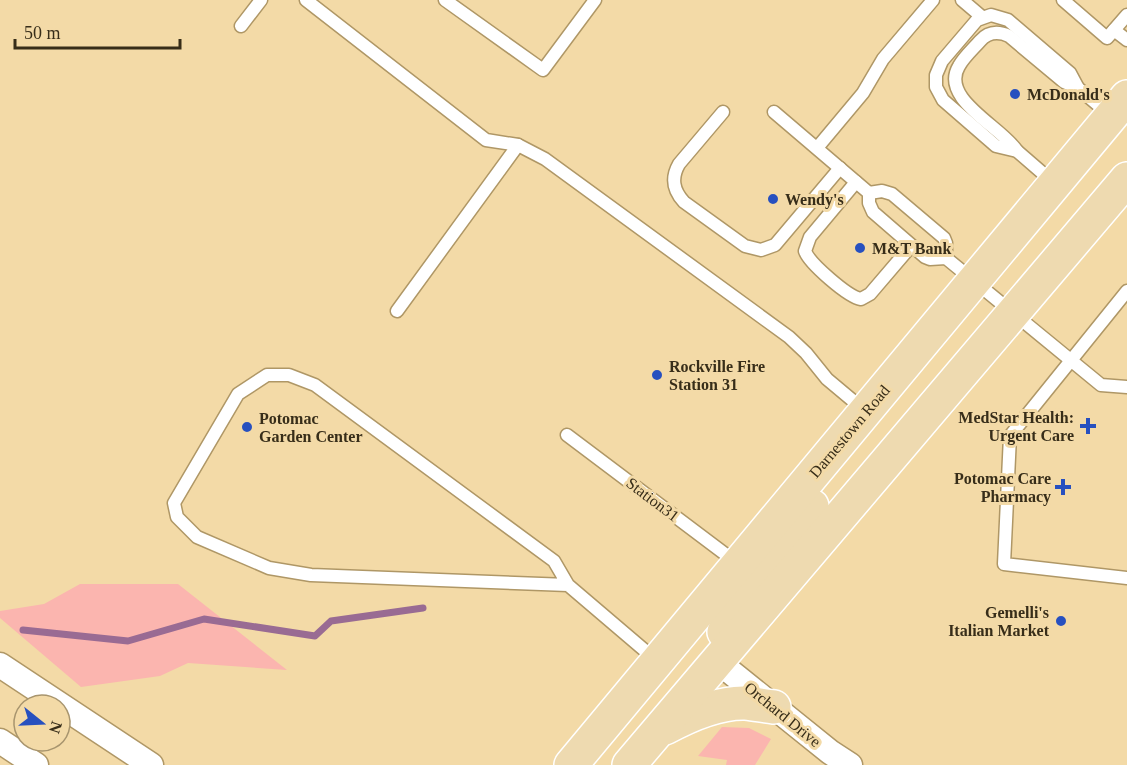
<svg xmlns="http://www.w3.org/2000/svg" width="1127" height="765" viewBox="0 0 1127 765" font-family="'Times New Roman',serif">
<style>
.green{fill:#fbb5af}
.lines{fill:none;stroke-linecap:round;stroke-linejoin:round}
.stream{stroke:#996b93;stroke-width:7}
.lane-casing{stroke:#af9766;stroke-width:15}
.street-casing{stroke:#af9766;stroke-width:27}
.primary-casing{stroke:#fff;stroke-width:36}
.lane{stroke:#fff;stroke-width:12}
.street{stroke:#fff;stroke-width:24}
.primary{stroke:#eedab0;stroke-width:33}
.poi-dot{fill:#2750bf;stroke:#f3daa7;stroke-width:2}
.labels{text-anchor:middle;stroke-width:6;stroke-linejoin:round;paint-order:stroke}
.poi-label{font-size:16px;font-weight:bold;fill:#372d19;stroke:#f3daa7;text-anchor:start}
.street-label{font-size:16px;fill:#372d19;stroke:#f3daa7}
</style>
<rect width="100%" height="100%" fill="#f3daa7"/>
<g class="green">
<path d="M 80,584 L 178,584 L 287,670 L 188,663 L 160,676 L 81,687 L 0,618 L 0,611 L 44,604 Z"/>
<path d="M 722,727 L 749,728 L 771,739 L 755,765 L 726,765 L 727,760 L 698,756 Z"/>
</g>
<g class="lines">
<path class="stream" d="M 23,630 L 128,641 L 204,619 L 315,636 L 331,621 L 423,608"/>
<defs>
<g id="lane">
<path d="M 306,0 L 486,140 L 518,145 L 545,159 L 789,337 L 806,353 L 827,379 L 864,410"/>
<path d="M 445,0 L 543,70 L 595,0"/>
<path d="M 962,0 L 982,17"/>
<path d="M 1063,0 L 1107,38 L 1127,15"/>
<path d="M 241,26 L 261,0"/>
<path d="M 1114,30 L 1127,40"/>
<path d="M 723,112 L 679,164 C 671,178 673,190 684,202 L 745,246 L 761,250 L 775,245 L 840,168"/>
<path d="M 774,112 L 869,193 L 869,203 L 873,212 L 925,257 L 930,259 L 946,258 L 1101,385 L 1127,387"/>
<path d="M 817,148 L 863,93 L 883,59 L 933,0"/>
<path d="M 1017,151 C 1002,127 939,99 959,66 C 964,57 973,49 980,41 C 988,32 998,31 1009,36 L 1064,82 L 1078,88"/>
<path d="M 856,182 L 810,237 L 805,251 C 809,263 848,297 861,299 L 870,294 L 911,246"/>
<path d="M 1054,183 L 1017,151 L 996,146 L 943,100 L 936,87 L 936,75 L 942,61 L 977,20 L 991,15 L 1008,20 L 1070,73 L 1078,88 L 1110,115"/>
<path d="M 869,193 L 882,191 L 892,194 L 944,238 L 946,243 L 946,258"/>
<path d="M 1127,291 L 1010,436 L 1004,564 L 1127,578"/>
<path d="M 397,311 L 518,145"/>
<path d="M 567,435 L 737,563"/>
<path d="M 568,585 L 311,575 L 269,568 L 197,537 L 177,517 L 174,503 L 238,394 L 267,375 L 289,375 L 315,385 L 554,561 L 568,585 L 656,660"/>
</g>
<g id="street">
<path d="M 717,661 L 830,752 L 850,765"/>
<path d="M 0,665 L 151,765"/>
<path d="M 0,741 L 36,765"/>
</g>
<g id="primary">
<path d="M 724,632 L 749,586 L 786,543 L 812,506"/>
<path d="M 665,728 C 689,715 718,702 746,703 C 755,704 765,706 774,707"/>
<path d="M 571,765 L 1127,97"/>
<path d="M 629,765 L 1127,179"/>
</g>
</defs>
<use href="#lane" class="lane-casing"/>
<use href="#street" class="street-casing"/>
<use href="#primary" class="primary-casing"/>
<use href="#lane" class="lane"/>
<use href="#street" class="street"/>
<use href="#primary" class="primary"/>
</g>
<g class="poi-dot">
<circle cx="1015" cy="94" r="6"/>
<circle cx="773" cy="199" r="6"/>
<circle cx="860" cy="248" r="6"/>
<circle cx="657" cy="375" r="6"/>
<path d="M1085 417h6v6h6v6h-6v6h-6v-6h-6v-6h6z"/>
<circle cx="247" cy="427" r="6"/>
<path d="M1060 478h6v6h6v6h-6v6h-6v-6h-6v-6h6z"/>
<circle cx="1061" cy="621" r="6"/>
</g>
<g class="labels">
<g class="poi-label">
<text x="1027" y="100">McDonald's</text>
<text x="785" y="205">Wendy's</text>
<text x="872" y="254">M&amp;T Bank</text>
<text x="669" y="372">Rockville Fire<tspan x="669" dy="18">Station 31</tspan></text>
<text x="1074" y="423" text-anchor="end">MedStar Health:<tspan x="1074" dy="18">Urgent Care</tspan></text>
<text x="259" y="424">Potomac<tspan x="259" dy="18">Garden Center</tspan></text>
<text x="1051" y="484" text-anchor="end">Potomac Care<tspan x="1051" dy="18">Pharmacy</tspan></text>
<text x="1049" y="618" text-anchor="end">Gemelli's<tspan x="1049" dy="18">Italian Market</tspan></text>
</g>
<g class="street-label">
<text transform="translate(849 431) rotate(-50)" y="6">Darnestown Road</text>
<text transform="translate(653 499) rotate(37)" y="6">Station31</text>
<text transform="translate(783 714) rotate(39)" y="6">Orchard Drive</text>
</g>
</g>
<g transform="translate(42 723) rotate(108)"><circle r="28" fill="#f3daa7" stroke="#a8956e" stroke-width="1.5"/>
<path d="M0-4.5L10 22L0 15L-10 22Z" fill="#2750bf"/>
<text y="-9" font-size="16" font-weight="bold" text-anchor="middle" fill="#372d19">N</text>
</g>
<path d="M15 39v9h165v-9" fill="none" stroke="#372d19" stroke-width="3"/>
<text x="24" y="39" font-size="18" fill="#372d19" stroke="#f3daa7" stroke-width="4.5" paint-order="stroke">50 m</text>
</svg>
